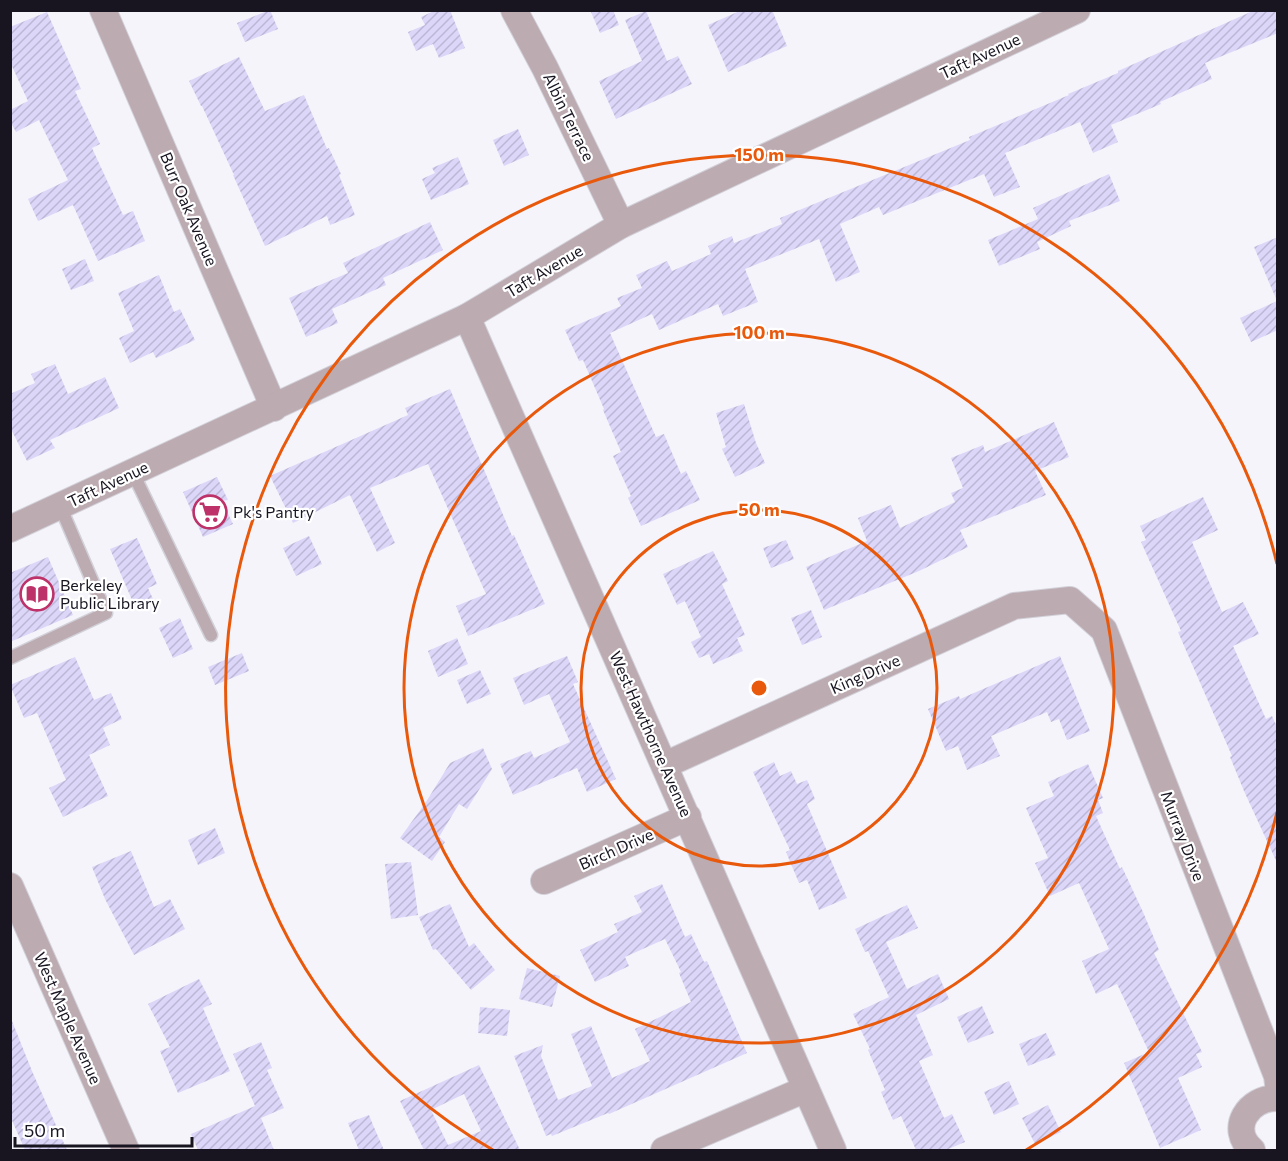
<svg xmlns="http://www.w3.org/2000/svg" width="1288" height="1161" viewBox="0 0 1288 1161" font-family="Commissioner,sans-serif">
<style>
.building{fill:url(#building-hatch);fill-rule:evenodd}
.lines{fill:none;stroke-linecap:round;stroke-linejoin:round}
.lane-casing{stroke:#d2d0d8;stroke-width:15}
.street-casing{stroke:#d2d0d8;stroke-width:28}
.lane{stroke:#bcabb0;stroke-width:12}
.street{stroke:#bcabb0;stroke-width:26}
.ring{fill:none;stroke:#e8590c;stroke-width:3}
.labels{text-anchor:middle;stroke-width:4.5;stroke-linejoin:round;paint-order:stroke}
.street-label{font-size:16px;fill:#181521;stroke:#fff}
.poi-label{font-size:16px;fill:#181521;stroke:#fff;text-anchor:start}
.centre{fill:#e8590c;stroke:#fff;stroke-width:3}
.ring-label{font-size:18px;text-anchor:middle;font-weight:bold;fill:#e8590c;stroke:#fff;stroke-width:4.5;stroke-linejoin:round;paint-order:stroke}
</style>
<defs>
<pattern id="building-hatch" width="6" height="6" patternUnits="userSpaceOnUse" patternTransform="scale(1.5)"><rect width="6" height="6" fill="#dcd6f9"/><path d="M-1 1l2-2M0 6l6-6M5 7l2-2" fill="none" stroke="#bcb7d5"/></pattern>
</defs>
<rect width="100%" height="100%" fill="#f5f4fb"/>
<g class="building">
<path d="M 270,10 L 278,29 L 245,42 L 237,23 Z"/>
<path d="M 436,10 L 450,10 L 465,48 L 439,58 L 433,44 L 416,51 L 408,32 L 425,25 L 421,17 Z"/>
<path d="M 590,10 L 613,10 L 619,25 L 600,33 Z"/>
<path d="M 742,10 L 772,10 L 787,46 L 728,72 L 708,25 Z"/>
<path d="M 1255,10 L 1278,10 L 1278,33 L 1205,63 L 1212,79 L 1160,102 L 1161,104 L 1111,125 L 1118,142 L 1093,153 L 1080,122 L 1005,153 L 1020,187 L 994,197 L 984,174 L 883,215 L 879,207 L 840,224 L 860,272 L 836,282 L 819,239 L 745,269 L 758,302 L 723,316 L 718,304 L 659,330 L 652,314 L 610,333 L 656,437 L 664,434 L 681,474 L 686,471 L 700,500 L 641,526 L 628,498 L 631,496 L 613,456 L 621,452 L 603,410 L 604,409 L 583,360 L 579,361 L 565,330 L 621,306 L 617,298 L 642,288 L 636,275 L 667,261 L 672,271 L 711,254 L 708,246 L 732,236 L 734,243 L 782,224 L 780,218 L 970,140 L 969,137 L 1069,95 L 1068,94 L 1118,73 L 1118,71 Z"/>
<path d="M 646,11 L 667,61 L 678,56 L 692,84 L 616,119 L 599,81 L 642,61 L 625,20 Z"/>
<path d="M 47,12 L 81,89 L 75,91 L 100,144 L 92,148 L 123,215 L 133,211 L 145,241 L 98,261 L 73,205 L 38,221 L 28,199 L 68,180 L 39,120 L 16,132 L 10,121 L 10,110 L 28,101 L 10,62 L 10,27 Z"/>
<path d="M 239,57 L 265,111 L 304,95 L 327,149 L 329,148 L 341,174 L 339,175 L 355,215 L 330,225 L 327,216 L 265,246 L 233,175 L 234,175 L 202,106 L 201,106 L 189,81 Z"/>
<path d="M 518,129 L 529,155 L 504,166 L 493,140 Z"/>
<path d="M 458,157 L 469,184 L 431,200 L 422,179 L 435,173 L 432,168 Z"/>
<path d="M 1109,174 L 1120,201 L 1069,221 L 1071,226 L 1037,242 L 1040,249 L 999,266 L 988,240 L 1038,219 L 1033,208 Z"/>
<path d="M 430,222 L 443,250 L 383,278 L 386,285 L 332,309 L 338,323 L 306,337 L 289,298 L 348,273 L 343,263 Z"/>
<path d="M 1278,237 L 1278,330 L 1251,342 L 1240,318 L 1277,301 L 1254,247 Z"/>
<path d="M 85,259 L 94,281 L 71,290 L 62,269 Z"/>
<path d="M 159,275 L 174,312 L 180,309 L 195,340 L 156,358 L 153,352 L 130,363 L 119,338 L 134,331 L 118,293 Z"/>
<path d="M 55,364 L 68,394 L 105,377 L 119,408 L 50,440 L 55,448 L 27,461 L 10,427 L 10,394 L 35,383 L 31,374 Z"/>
<path d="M 450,389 L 512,536 L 514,535 L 545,604 L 468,636 L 456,606 L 486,594 L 428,464 L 370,488 L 395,543 L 377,552 L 350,495 L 293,523 L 270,476 L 408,415 L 405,408 Z"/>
<path d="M 744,404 L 756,443 L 765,463 L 735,477 L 722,449 L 726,447 L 716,413 Z"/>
<path d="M 1054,422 L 1069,457 L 1035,471 L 1046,495 L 960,530 L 968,547 L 919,571 L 824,610 L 806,567 L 867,541 L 858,518 L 891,505 L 900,528 L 955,502 L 951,493 L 963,488 L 951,458 L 983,445 L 985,452 Z"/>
<path d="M 217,477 L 228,500 L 222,501 L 233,524 L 203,537 L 183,492 Z"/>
<path d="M 1203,497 L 1218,530 L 1192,542 L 1222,612 L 1243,602 L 1259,634 L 1233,646 L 1266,719 L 1272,716 L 1278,729 L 1278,865 L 1244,791 L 1230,757 L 1232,756 L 1178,632 L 1181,631 L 1141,542 L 1146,540 L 1140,526 Z"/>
<path d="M 309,536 L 322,564 L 296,576 L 283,548 Z"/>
<path d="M 137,538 L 157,584 L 148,588 L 153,599 L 135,607 L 110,549 Z"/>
<path d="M 786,540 L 794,559 L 771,568 L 763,548 Z"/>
<path d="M 713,551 L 728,581 L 722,584 L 745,635 L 737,638 L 743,651 L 713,664 L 709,654 L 699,658 L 691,642 L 701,637 L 685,601 L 677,605 L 663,574 Z"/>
<path d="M 48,557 L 73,615 L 10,642 L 10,573 Z"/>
<path d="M 811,610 L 822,637 L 802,645 L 791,618 Z"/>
<path d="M 180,618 L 193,649 L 173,658 L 159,628 Z"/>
<path d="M 457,638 L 468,664 L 438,677 L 428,651 Z"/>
<path d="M 242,653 L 249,671 L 215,685 L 208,667 Z"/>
<path d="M 567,656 L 578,682 L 573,684 L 616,779 L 587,792 L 577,768 L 513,795 L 500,764 L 531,751 L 534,758 L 570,742 L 549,694 L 524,705 L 513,678 Z"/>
<path d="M 1060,656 L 1090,731 L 1067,740 L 1059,719 L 1051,722 L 1047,712 L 991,736 L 1000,756 L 967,770 L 958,746 L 946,751 L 928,709 L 959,696 L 960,699 Z"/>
<path d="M 75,657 L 94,700 L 111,693 L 122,719 L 103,728 L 110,745 L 89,755 L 108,796 L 63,817 L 49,788 L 66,780 L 37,713 L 24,718 L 10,685 Z"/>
<path d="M 480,670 L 491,694 L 467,704 L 457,680 Z"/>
<path d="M 483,748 L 492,769 L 467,809 L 459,804 L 439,837 L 445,842 L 432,861 L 400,838 L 426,802 L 450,763 Z"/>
<path d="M 774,762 L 780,776 L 791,771 L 797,784 L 807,780 L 815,799 L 807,804 L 847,898 L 819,910 L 807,880 L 799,883 L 786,852 L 790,850 L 753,772 Z"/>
<path d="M 1088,764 L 1103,798 L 1098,800 L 1103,813 L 1096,816 L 1120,869 L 1122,867 L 1143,912 L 1159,950 L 1154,953 L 1202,1052 L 1196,1054 L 1202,1067 L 1178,1078 L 1201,1130 L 1160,1148 L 1124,1063 L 1149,1052 L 1117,984 L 1096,994 L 1082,961 L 1109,949 L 1079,883 L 1050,896 L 1035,863 L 1048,858 L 1026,808 L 1054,796 L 1048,782 Z"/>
<path d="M 215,828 L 225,853 L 198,865 L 188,840 Z"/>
<path d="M 131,851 L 154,907 L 170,899 L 185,929 L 134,955 L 105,899 L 92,867 Z"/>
<path d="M 411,862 L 418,915 L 391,919 L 385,864 Z"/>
<path d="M 662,884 L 685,937 L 691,934 L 704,962 L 707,961 L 747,1053 L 609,1114 L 608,1113 L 552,1136 L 551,1134 L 546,1136 L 514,1056 L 543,1045 L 541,1056 L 558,1100 L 592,1086 L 571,1034 L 591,1026 L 612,1078 L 650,1061 L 635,1029 L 691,1002 L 679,973 L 681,972 L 665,939 L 625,957 L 629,966 L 595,982 L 580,950 L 618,932 L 614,924 L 642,912 L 634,896 Z"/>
<path d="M 450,904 L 469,947 L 474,943 L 495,970 L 471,990 L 436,949 L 433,950 L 419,917 Z"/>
<path d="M 907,905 L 918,928 L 886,942 L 907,989 L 938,974 L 949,999 L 916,1015 L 933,1055 L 919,1061 L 944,1118 L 952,1114 L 965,1142 L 946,1150 L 916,1150 L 901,1116 L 893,1120 L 881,1092 L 885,1090 L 868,1050 L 870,1049 L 853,1014 L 889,997 L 868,951 L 865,952 L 855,929 Z"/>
<path d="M 527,968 L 560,976 L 552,1007 L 519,999 Z"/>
<path d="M 199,979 L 212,1004 L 203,1008 L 230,1071 L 178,1093 L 160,1051 L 170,1047 L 148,1004 Z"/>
<path d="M 982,1006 L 994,1033 L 968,1043 L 957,1017 Z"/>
<path d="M 480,1007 L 510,1010 L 507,1036 L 478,1033 Z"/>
<path d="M 10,1016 L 32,1071 L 67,1150 L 25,1150 L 10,1116 Z"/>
<path d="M 1046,1033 L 1056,1055 L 1028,1066 L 1019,1044 Z"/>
<path d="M 261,1042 L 272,1068 L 267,1070 L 284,1108 L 261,1118 L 274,1150 L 198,1150 L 191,1134 L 255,1106 L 233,1054 Z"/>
<path d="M 479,1065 L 520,1150 L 424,1150 L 400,1101 ZM 464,1094 L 481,1131 L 448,1145 L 431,1110 Z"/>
<path d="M 1009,1081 L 1019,1104 L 994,1115 L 984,1092 Z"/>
<path d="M 1048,1105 L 1061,1132 L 1035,1144 L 1022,1118 Z"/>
<path d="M 369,1115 L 373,1125 L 384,1150 L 359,1150 L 348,1123 Z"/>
</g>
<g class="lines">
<defs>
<g id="lane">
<path d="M 133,473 L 211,635"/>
<path d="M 10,658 L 106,613 L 60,506"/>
</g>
<g id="street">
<path d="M 103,10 L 274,408"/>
<path d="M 514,10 L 545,68 L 621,225"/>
<path d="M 467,317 L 833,1150"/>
<path d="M 10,529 L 467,317 L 621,225 L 1077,10"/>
<path d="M 665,765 L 1014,606 L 1070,600 L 1104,630 L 1277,1076 L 1278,1084"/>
<path d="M 544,881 L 688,817"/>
<path d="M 10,886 L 126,1150"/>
<path d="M 664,1150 L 806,1089"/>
<path d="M 1252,1150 C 1228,1129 1248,1097 1278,1098"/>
</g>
</defs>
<use href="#lane" class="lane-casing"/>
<use href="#street" class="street-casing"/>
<use href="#lane" class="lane"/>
<use href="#street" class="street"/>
</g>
<g class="ring">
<circle cx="759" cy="688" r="178"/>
<circle cx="759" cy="688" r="355"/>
<path d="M1277 812A533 533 0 0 1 1026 1150M493 1150A533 533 0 1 1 1277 564"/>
</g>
<defs>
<symbol id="supermarket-ring" viewBox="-11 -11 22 22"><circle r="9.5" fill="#fff" stroke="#bd3269" stroke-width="1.5"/><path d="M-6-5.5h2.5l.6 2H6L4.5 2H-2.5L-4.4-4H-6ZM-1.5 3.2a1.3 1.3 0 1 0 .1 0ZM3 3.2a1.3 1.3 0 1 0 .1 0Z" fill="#bd3269"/></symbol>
<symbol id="library-ring" viewBox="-11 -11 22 22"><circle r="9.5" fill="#fff" stroke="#bd3269" stroke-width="1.5"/><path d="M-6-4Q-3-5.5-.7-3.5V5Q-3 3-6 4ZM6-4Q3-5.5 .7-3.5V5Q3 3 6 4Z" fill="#bd3269"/></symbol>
</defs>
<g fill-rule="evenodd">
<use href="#supermarket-ring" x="191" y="493" width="38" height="38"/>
<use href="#library-ring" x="18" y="575" width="38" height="38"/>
</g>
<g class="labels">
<g class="street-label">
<text transform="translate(980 56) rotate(-25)" y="6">Taft Avenue</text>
<text transform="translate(569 117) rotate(64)" y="6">Albin Terrace</text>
<text transform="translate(189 209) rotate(67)" y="6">Burr Oak Avenue</text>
<text transform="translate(544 271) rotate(-31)" y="6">Taft Avenue</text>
<text transform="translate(108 484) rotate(-25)" y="6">Taft Avenue</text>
<text transform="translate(865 674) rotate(-24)" y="6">King Drive</text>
<text transform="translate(651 734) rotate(66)" y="6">West Hawthorne Avenue</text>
<text transform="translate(1183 836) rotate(69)" y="6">Murray Drive</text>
<text transform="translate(616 849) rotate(-24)" y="6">Birch Drive</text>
<text transform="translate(68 1018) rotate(66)" y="6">West Maple Avenue</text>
</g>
<g class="poi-label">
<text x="233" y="518">Pk's Pantry</text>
<text x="60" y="591">Berkeley<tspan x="60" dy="18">Public Library</tspan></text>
</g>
</g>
<circle cx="759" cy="688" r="9" class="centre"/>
<g class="ring-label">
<text x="759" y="161">150 m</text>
<text x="759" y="339">100 m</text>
<text x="759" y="516">50 m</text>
</g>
<rect width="1288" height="1161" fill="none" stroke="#181521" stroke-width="24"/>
<path d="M15 1137v9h177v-9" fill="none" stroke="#181521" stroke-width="3"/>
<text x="24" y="1137" font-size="18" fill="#181521" stroke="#ffffff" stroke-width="4.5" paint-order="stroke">50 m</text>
</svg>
